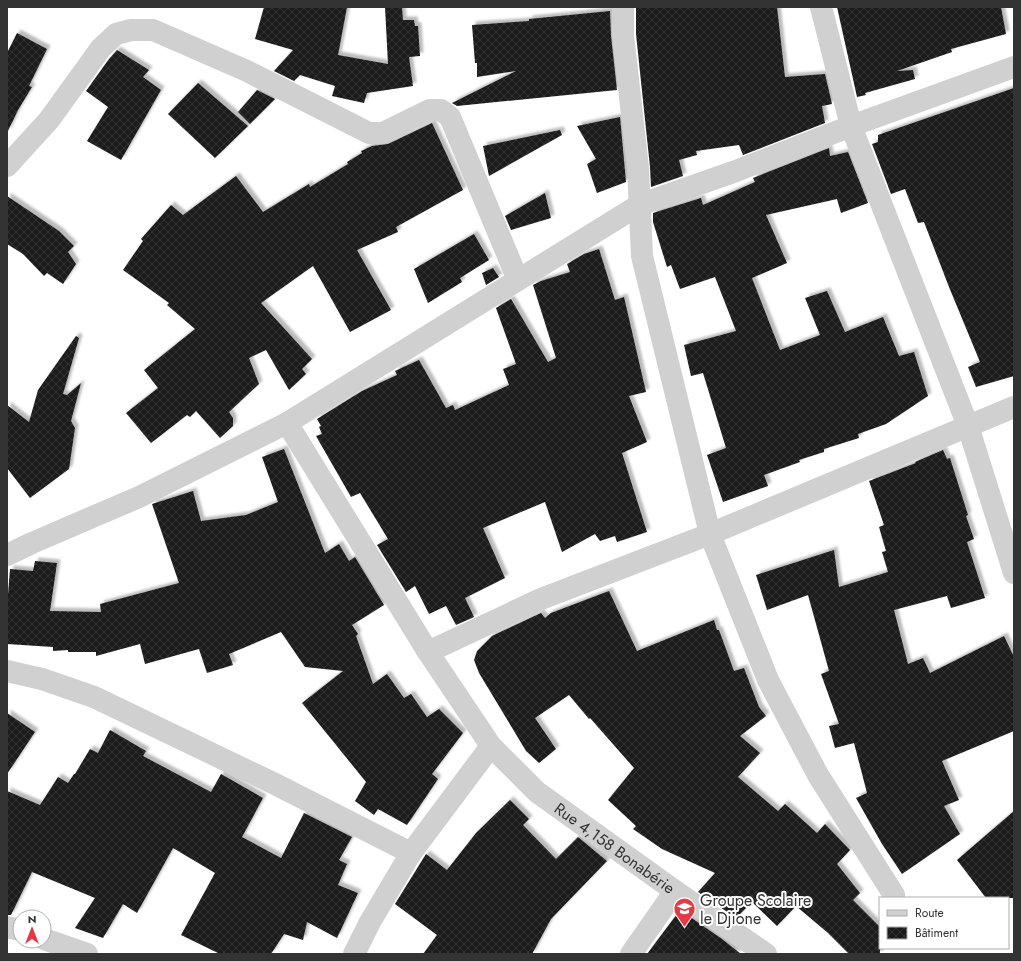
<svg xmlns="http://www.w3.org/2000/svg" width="1021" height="961" viewBox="0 0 1021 961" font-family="Jost,sans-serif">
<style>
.building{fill:url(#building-cross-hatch);filter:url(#shadow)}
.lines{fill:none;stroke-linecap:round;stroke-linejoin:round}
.minor{stroke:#d0d0d0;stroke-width:22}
.labels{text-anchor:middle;stroke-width:4;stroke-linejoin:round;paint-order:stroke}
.street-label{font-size:16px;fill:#333;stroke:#fff}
.poi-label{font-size:16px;fill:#333;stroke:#fff;text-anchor:start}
</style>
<defs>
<pattern id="building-cross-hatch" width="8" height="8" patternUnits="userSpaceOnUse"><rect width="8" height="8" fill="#1a1a1a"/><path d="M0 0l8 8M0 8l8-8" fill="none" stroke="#333"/></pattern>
<filter id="shadow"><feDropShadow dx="3.5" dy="-3.5" stdDeviation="1" flood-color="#0004"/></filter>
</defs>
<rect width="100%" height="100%" fill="#fff"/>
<g class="building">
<path d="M 264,7 L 347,7 L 338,55 L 388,64 L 385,7 L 402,7 L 403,20 L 414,20 L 415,26 L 418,26 L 420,56 L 409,57 L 413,86 L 367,93 L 364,103 L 332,96 L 335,86 L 300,75 L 294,81 L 274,71 L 293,50 L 255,39 Z"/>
<path d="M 636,7 L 777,7 L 785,77 L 825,74 L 832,104 L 822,106 L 825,123 L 743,155 L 739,145 L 696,151 L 697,155 L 679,160 L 683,176 L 651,187 L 650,167 L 636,34 Z"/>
<path d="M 837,7 L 1001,7 L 1006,34 L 951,49 L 952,52 L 897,71 L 913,70 L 915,79 L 865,93 L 866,95 L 857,97 Z"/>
<path d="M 610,11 L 611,36 L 617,90 L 457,106 L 452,103 L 516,71 L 477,77 L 477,63 L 475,63 L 472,25 L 529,21 L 529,19 Z"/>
<path d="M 17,33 L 47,49 L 29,86 L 32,87 L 18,110 L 7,133 L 7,53 Z"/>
<path d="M 117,50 L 149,70 L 143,77 L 161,90 L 121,160 L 87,141 L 108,107 L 86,91 L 109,59 Z"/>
<path d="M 198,83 L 248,126 L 215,158 L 168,114 Z"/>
<path d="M 1014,88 L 1014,376 L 976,387 L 968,367 L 980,362 L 949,287 L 924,222 L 918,223 L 905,189 L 891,194 L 872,144 L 878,142 L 878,135 Z"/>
<path d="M 257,90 L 275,99 L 250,124 L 238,112 Z"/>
<path d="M 620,117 L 626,182 L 597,193 L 587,164 L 596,159 L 577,126 Z"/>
<path d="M 432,123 L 463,190 L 396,227 L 398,232 L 357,250 L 391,310 L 350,332 L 313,266 L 261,303 L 312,359 L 302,369 L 306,374 L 289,390 L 266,350 L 249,358 L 259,384 L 229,412 L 233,418 L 233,426 L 220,438 L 196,411 L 190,417 L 187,415 L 151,443 L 126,413 L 158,388 L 144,370 L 195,329 L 167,305 L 169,303 L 123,270 L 143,241 L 141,239 L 171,205 L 183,215 L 236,176 L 263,212 L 309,184 L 310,187 L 348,164 L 347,162 L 362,153 L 361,151 L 372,146 L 388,144 Z"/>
<path d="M 560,130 L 562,135 L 489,176 L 483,146 Z"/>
<path d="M 829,148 L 830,156 L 848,152 L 868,203 L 841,213 L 837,199 L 766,215 L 787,263 L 752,278 L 780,350 L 820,335 L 805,298 L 827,291 L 845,332 L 883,317 L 899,356 L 914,352 L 928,396 L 886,424 L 858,434 L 859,438 L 824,449 L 824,452 L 799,460 L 800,462 L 764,475 L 768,486 L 723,502 L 707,455 L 726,448 L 703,373 L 691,376 L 684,345 L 736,331 L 715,277 L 680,289 L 671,265 L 667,267 L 653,222 L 653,213 L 701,198 L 703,205 L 755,182 L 753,178 Z"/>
<path d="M 545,193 L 551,218 L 511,230 L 505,216 Z"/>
<path d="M 7,196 L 59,231 L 74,246 L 68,252 L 76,264 L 63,284 L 47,273 L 44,276 L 23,254 L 7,244 Z"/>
<path d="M 474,234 L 489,260 L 460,278 L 462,282 L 428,303 L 414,269 Z"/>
<path d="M 599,249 L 615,300 L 624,297 L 646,392 L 629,396 L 647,442 L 622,453 L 647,532 L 617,542 L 615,536 L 600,541 L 595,534 L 562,552 L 545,502 L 483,528 L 505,578 L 465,598 L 474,617 L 456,625 L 446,606 L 429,614 L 415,586 L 406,592 L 377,545 L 388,539 L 360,493 L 351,497 L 316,436 L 322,434 L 319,427 L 321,426 L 317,419 L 362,391 L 397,375 L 395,371 L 397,370 L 419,360 L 446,408 L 453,405 L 455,410 L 509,385 L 503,369 L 516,364 L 496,308 L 511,299 L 548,362 L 556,358 L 533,285 L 541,281 L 570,272 L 567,264 L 584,254 Z"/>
<path d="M 493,268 L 499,277 L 486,285 L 482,273 Z"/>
<path d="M 76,336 L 79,338 L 63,394 L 67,395 L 81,383 L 71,421 L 75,428 L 69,469 L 30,498 L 7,468 L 7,405 L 29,422 L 38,390 Z"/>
<path d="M 284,449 L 325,553 L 339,544 L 349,561 L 355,557 L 384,605 L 352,625 L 358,634 L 356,636 L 373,684 L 387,674 L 404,698 L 411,694 L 427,717 L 439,709 L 463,733 L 432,774 L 438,779 L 407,825 L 378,809 L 374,815 L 355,801 L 366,782 L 302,703 L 343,671 L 305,667 L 281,632 L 229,654 L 233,665 L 207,673 L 199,649 L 145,664 L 140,644 L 96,656 L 96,652 L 68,652 L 68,650 L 53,651 L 53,647 L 7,644 L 7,607 L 10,569 L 33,571 L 35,561 L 57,563 L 50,611 L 101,612 L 100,604 L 179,583 L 152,504 L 193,491 L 201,521 L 246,515 L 278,502 L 262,457 Z"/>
<path d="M 943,450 L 947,459 L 950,458 L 968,515 L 966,516 L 974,539 L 967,542 L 985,598 L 951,608 L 947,596 L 894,610 L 908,664 L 923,658 L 930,673 L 1004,636 L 1014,657 L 1014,731 L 942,761 L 959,800 L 944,806 L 960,834 L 902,874 L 882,844 L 856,798 L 867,793 L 854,743 L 835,748 L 829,726 L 839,724 L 821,674 L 829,671 L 808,595 L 767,610 L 756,575 L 834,550 L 839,587 L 888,572 L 882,552 L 886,551 L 879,527 L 884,525 L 869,481 L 916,463 L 915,462 Z"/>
<path d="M 609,591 L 637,651 L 714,620 L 717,630 L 719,630 L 734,671 L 744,668 L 759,707 L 766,716 L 740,736 L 760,753 L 738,777 L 778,811 L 785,804 L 817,833 L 825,824 L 850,850 L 837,864 L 860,893 L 853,900 L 880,927 L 880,954 L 849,954 L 828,933 L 796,906 L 777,926 L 752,902 L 736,918 L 698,892 L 715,873 L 662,849 L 633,829 L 636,826 L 608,800 L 634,768 L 590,718 L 589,719 L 569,695 L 535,718 L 556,749 L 539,763 L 526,751 L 479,673 L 474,660 L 477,651 L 492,636 L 541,613 L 545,618 L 551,613 Z"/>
<path d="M 7,713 L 35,732 L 7,774 Z"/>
<path d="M 110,730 L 146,751 L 143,756 L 211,792 L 221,774 L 263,798 L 242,837 L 281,858 L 304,813 L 352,837 L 339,860 L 347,864 L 338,885 L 358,893 L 337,938 L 307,922 L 303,940 L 284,934 L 271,954 L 220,954 L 181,935 L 215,873 L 173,848 L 137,913 L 123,904 L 103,938 L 75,928 L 95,898 L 32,872 L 11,915 L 7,915 L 7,791 L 40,805 L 58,777 L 68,783 L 74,774 L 75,774 L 90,749 L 98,753 Z"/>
<path d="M 510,800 L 529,819 L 523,825 L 556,859 L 578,837 L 607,861 L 551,919 L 532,954 L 423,954 L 437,935 L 395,904 L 426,854 L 447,870 L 476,833 Z"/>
<path d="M 1014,811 L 1014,898 L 986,898 L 957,860 Z"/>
<path d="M 680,910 L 722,939 L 741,954 L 647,954 Z"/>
</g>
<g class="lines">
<g class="minor">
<path d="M 623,7 L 623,35 L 638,168 L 642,256 L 710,534 L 768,680 L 818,775 L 894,895"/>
<path d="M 821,7 L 851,126 L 968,426 L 1014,573"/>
<path d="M 7,166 L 49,120 L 101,48 L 116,34 L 131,30 L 153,30 L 247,71 L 369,133 L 383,133 L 430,110 L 441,110 L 450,117 L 518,280"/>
<path id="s1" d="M 287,423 L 428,652 L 491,746 L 537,792 L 675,891 L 766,954"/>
<path d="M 7,555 L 32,543 L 139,497 L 287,423 L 639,205 L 736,171 L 851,126 L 1014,67"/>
<path d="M 428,652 L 541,599 L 710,534 L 1014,407"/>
<path d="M 7,671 L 42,679 L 94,697 L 275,784 L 411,853"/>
<path d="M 7,927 L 20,930"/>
<path d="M 44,939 L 87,954"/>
<path d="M 354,954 L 370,922 L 411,853 L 491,746"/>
<path d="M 631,954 L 675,891"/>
</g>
</g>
<defs>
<symbol id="school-pin" viewBox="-11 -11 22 30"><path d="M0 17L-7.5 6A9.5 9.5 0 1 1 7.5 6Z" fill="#e63946" stroke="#fff"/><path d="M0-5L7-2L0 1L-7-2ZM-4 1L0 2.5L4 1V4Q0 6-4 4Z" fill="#fff"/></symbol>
</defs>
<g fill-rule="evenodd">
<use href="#school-pin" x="672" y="896" width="25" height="34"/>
</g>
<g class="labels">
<g class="street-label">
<text dy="6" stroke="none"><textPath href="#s1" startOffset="543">Rue 4,158 Bonabérie</textPath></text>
</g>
<g class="poi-label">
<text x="700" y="906">Groupe Scolaire<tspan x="700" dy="18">le Djione</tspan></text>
</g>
</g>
<rect width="1021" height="961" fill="none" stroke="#333333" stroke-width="16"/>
<rect x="879" y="897" width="130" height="52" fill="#ffffff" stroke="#adadad"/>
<rect x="887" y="910" width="20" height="6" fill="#d0d0d0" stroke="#adadad"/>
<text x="915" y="917" font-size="12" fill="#333333">Route</text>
<rect x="887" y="927" width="20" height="12" fill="url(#building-cross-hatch)" stroke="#adadad"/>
<text x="915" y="937" font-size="12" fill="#333333">Bâtiment</text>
<g transform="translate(32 929)"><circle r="19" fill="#ffffff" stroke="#adadad"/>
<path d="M0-3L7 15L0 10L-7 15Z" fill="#e63946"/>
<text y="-6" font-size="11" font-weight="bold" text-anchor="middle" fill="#333333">N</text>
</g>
</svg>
